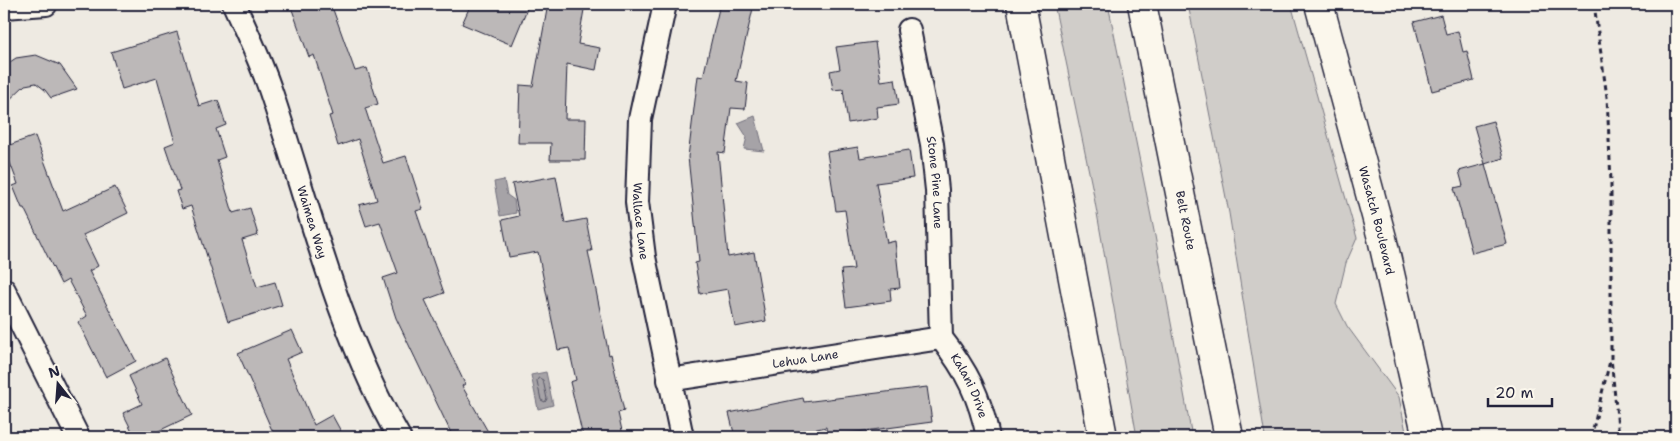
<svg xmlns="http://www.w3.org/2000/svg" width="1680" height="441" viewBox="0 0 1680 441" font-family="'Shantell Sans',sans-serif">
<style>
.green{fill:#d0cdc9;stroke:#797882}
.water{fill:#a6a3a7;stroke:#716f7c}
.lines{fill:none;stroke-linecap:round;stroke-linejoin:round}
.shore{stroke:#575666;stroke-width:1}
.building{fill:#bcb8b8;stroke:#22223b}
.minor-casing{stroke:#22223b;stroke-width:26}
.tertiary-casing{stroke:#22223b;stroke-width:31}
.motorway-casing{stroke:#22223b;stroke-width:31}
.path{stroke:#22223b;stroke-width:3;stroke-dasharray:5 4;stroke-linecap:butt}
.minor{stroke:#fbf7ec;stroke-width:22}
.tertiary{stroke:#fbf7ec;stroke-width:28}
.motorway{stroke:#fbf7ec;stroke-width:28}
.labels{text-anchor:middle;stroke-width:4;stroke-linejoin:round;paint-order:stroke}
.street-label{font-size:12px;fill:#22223b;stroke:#fbf7ec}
</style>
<rect width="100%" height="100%" fill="#eeeae2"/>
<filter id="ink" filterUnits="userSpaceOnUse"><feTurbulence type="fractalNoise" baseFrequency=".02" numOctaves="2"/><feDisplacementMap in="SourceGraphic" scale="10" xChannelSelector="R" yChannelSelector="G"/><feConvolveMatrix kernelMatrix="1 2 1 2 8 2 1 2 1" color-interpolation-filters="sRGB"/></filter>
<g filter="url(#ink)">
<g class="green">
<path d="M 1054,4 L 1108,4 L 1155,236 L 1192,437 L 1137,437 L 1093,191 Z"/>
<path d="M 1188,4 L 1291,4 L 1357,238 L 1346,263 L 1336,304 L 1347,326 L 1399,397 L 1407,437 L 1265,437 L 1229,213 Z"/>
</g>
<g class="water">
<path d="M 755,116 L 764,151 L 744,149 L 747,137 L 738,123 Z"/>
<path d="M 504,180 L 507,195 L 514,200 L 516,213 L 500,216 L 494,182 Z"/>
<path d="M 546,372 L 553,405 L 538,409 L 531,375 Z"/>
</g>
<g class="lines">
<path class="shore" d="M 539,378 L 543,380 L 547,399 L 545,402 L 541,400 L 537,381 Z"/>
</g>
<g class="building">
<path d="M 290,4 L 331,4 L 355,71 L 367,68 L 378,104 L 365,108 L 383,163 L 406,156 L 423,209 L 416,211 L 444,293 L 425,300 L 465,384 L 462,386 L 491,437 L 453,437 L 396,318 L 383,278 L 398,273 L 380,222 L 366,226 L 359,205 L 377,200 L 358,139 L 338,146 L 329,116 L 333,115 L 314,55 L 309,57 Z"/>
<path d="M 471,4 L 529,4 L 512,45 L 462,24 Z"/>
<path d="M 548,4 L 585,4 L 578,44 L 600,48 L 596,70 L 567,64 L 565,119 L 586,119 L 585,160 L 550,160 L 551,143 L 518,143 L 520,85 L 533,86 Z"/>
<path d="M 720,4 L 754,4 L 736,81 L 748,83 L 745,109 L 731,108 L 725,153 L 718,152 L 728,257 L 754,252 L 766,321 L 735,327 L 728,289 L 700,294 L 695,263 L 699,262 L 688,157 L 698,76 L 703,77 Z"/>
<path d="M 1441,15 L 1446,34 L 1458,31 L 1463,52 L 1467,51 L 1474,80 L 1432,91 L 1414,22 Z"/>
<path d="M 177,32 L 199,106 L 218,100 L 226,125 L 216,129 L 225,157 L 217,160 L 233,213 L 250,208 L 258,235 L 242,240 L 257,287 L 275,282 L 282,305 L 228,322 L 191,206 L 182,209 L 176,191 L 180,190 L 165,146 L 175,142 L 157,78 L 122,89 L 111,52 Z"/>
<path d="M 875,42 L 881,81 L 895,79 L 899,104 L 877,107 L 878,118 L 848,123 L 843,89 L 833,90 L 830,71 L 840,69 L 836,47 Z"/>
<path d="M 36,55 L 60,65 L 77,89 L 51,98 L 45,90 L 36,83 L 25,85 L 4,105 L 4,66 L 16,58 Z"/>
<path d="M 1493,121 L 1503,158 L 1485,164 L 1507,244 L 1472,253 L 1454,188 L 1463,186 L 1459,171 L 1485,164 L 1474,126 Z"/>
<path d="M 35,136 L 63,211 L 115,187 L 128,213 L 83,235 L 98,266 L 89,271 L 136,361 L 106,377 L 78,322 L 87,316 L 68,280 L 61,284 L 24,208 L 22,208 L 13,186 L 18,184 L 4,147 Z"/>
<path d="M 858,147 L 860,158 L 909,150 L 913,178 L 876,183 L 887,243 L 895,241 L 900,288 L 890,289 L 891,301 L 846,307 L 841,270 L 854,269 L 845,210 L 836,211 L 827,152 Z"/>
<path d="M 556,176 L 565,223 L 586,219 L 592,251 L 588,251 L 609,355 L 611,354 L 624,411 L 618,413 L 623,435 L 611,437 L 583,437 L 570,382 L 576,380 L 569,348 L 558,350 L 538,252 L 509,257 L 502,220 L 519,216 L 512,184 Z"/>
<path d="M 292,330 L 302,352 L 286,359 L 314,425 L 332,415 L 344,437 L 275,437 L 238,353 Z"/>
<path d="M 165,358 L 192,415 L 146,437 L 135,437 L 123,413 L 142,404 L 129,376 Z"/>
<path d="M 927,387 L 932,422 L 827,436 L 826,427 L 781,437 L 735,437 L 729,413 L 803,398 L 804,402 Z"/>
</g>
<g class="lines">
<defs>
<g id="minor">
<path id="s1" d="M 234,4 C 247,33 261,61 271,92 C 310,208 337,329 399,437"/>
<path id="s2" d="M 665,4 L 640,119 L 637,202 L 644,257 L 682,437"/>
<path d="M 4,7 L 46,4"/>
<path id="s3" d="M 909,30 L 932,144 L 937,190 L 941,338"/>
<path d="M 4,290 L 78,437"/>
<path id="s4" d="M 941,338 C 967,371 980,397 988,437"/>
<path id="s5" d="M 669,380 L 941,338"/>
</g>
<g id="tertiary">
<path id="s6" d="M 1319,4 L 1382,238 L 1427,437"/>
</g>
<g id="motorway">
<path d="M 1021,4 L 1103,437"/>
<path id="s7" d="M 1142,4 L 1229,437"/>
</g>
</defs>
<use href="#minor" class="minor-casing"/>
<use href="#tertiary" class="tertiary-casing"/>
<use href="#motorway" class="motorway-casing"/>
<g class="path">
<path d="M 1594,4 L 1607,97 L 1611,182 L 1611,358 L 1619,437"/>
<path d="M 1591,437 L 1610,361"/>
</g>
<use href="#minor" class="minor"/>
<use href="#tertiary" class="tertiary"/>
<use href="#motorway" class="motorway"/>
</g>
</g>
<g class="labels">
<g class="street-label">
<text dy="4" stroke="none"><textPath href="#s3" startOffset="155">Stone Pine Lane</textPath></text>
<text dy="4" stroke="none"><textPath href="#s6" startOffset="224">Wasatch Boulevard</textPath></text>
<text dy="4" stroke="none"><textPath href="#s2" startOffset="220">Wallace Lane</textPath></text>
<text dy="4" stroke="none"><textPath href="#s7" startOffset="221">Belt Route</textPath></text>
<text dy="4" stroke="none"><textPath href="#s1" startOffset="232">Waimea Way</textPath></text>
<text dy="4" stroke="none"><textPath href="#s5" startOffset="138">Lehua Lane</textPath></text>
<text dy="4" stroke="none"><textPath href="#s4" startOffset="56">Kalani Drive</textPath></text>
</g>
</g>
<rect width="1680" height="441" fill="none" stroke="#fbf7ec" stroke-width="20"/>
<rect x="10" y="10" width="1660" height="421" fill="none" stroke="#22223b" stroke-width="2" filter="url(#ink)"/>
<g transform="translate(58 384) rotate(343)" stroke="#fbf7ec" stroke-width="4" paint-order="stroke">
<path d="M0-4L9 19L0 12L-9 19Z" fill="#22223b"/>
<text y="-8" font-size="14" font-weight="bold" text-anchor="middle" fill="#22223b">N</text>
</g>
<path d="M1488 398v8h64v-8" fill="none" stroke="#22223b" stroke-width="2.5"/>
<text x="1495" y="398" font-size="15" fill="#22223b" stroke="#fbf7ec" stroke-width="4" paint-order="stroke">20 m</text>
</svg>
